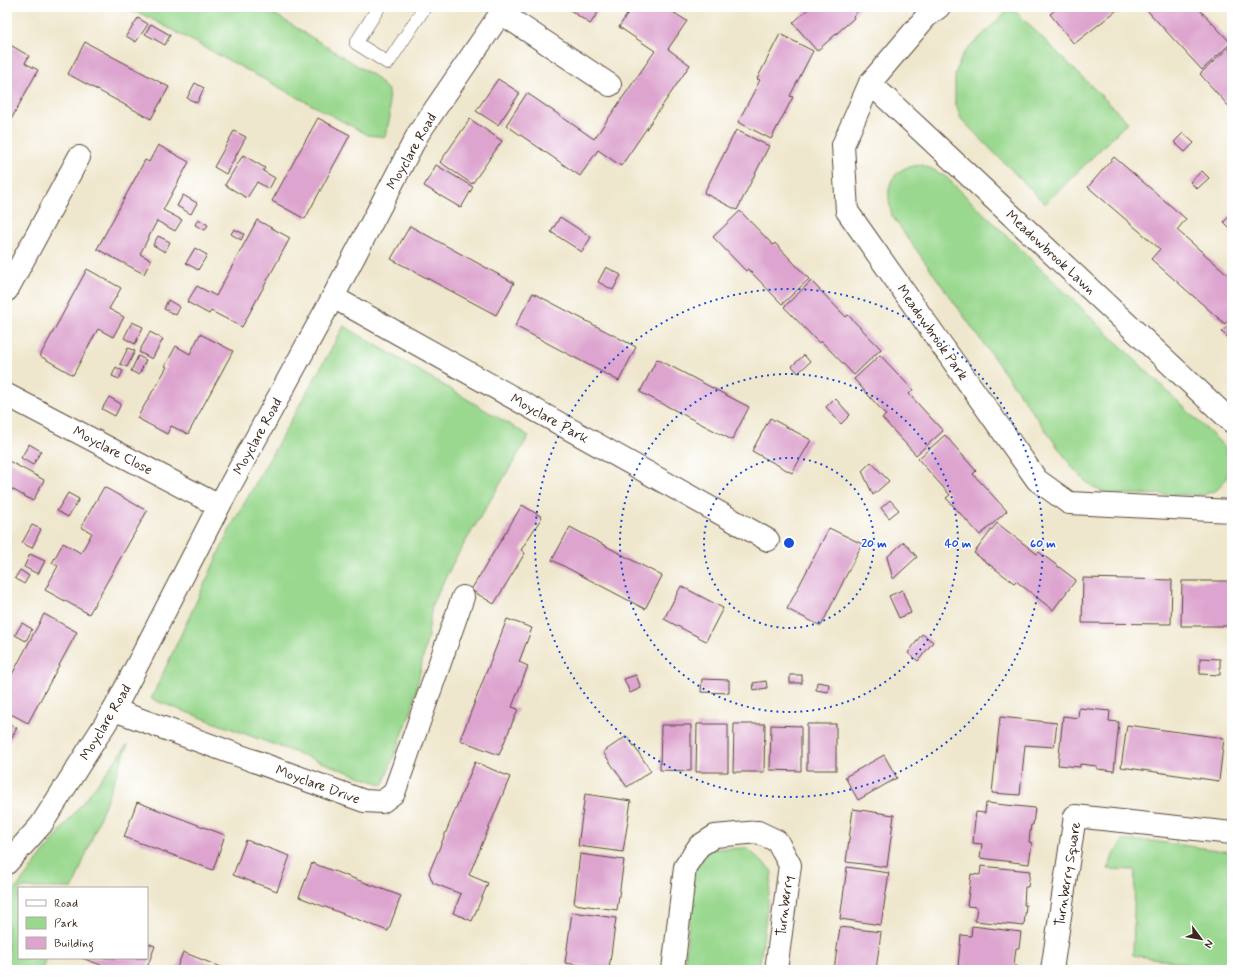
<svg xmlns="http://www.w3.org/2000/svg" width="1239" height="977" viewBox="0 0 1239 977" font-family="Mynerve,sans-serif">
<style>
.green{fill:#99d88e;stroke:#6a8156}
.building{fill:#dda4cf}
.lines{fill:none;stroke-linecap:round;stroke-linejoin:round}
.service-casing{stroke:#564638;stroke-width:14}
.minor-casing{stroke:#564638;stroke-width:24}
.service{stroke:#fff;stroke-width:13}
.minor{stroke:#fff;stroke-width:22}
.ring{fill:none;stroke:#1d4ed8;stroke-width:2;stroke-dasharray:2 4}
.labels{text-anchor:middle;stroke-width:3;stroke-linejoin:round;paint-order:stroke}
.street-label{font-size:14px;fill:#3b2a1e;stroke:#fff}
.centre{fill:#1d4ed8;stroke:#fff;stroke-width:2}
.ring-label{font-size:12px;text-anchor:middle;font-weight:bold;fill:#1d4ed8;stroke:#fff;stroke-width:3;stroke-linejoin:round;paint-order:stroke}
</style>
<rect width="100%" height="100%" fill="#fff"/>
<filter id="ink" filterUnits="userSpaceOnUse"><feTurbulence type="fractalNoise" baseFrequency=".025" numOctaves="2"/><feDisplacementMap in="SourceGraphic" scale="8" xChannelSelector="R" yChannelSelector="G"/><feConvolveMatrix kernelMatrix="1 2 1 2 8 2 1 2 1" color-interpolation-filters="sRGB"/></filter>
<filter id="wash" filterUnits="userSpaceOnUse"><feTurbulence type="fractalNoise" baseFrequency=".012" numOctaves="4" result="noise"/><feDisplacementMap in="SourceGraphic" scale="16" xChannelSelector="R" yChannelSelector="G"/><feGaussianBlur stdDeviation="0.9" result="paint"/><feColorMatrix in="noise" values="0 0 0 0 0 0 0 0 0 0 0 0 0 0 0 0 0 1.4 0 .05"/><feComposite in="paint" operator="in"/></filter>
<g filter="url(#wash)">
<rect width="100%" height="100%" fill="#efe7cd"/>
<g class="green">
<path d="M 118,7 L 263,7 L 374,76 L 388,90 L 390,117 L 385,137 L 368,135 L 144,15 Z"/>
<path d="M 1011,7 L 1128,122 L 1045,204 L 961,119 L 955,102 L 955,74 L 963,54 Z"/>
<path d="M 921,165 L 932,169 L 946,177 L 1224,446 L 1230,462 L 1226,479 L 1217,490 L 1203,495 L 1114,494 C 1091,490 1087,483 1072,467 L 892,216 C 888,197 884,179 905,168 C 910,166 916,166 921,165 Z"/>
<path d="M 344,326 L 529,436 L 455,559 L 432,604 L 428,635 L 412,709 L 383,785 L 151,699 L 231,527 Z"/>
<path d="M 128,744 L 73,888 L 19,888 L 19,958 L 46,958 L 42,970 L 7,970 L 7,900 Z"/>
<path d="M 1123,841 L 1152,841 L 1232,852 L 1232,970 L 1203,970 L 1177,962 L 1133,955 L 1135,870 L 1108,869 L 1114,853 Z"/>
<path d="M 747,848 L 772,871 L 759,970 L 684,970 L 694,871 L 709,849 Z"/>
</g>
<g id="blocks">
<g class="building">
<path d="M 566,7 L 602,7 L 590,24 Z"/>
<path d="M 632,7 L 665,7 L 687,21 L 668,49 L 690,65 L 621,166 L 598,150 L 580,176 L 506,125 L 527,93 L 594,139 L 655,51 L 619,27 Z"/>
<path d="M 810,7 L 862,7 L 853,16 L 854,18 L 817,51 L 793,23 Z"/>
<path d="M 1059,7 L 1121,7 L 1074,44 L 1050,14 Z"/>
<path d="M 1144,7 L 1197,7 L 1231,43 L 1202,70 Z"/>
<path d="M 138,18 L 148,24 L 136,42 L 126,36 Z"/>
<path d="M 151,24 L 170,35 L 165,45 L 145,34 Z"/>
<path d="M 780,34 L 813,51 L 790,96 L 793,97 L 771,139 L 738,122 L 760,80 L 757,79 Z"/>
<path d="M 85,42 L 169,87 L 151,119 L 68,74 Z"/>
<path d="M 7,43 L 29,56 L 25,63 L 38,70 L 7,127 Z"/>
<path d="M 1228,48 L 1232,52 L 1232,110 L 1200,74 Z"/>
<path d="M 498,79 L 520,93 L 498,125 L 476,111 Z"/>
<path d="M 195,83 L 204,88 L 197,103 L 187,98 Z"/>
<path d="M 318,118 L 350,135 L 305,219 L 272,201 Z"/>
<path d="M 470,119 L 502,141 L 472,184 L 440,162 Z"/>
<path d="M 736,130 L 769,146 L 737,210 L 704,193 Z"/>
<path d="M 234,131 L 246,137 L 226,174 L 214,167 Z"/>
<path d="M 1183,133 L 1194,143 L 1185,152 L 1174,142 Z"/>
<path d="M 158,145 L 189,162 L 163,210 L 182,220 L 175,231 L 157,221 L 140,254 L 151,260 L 144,274 L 97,249 L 145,160 L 149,162 Z"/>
<path d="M 243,155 L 265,168 L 263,171 L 275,178 L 269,189 L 257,182 L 247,198 L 225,185 Z"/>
<path d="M 1114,157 L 1186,219 L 1177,230 L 1232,278 L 1232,316 L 1225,324 L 1151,259 L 1160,249 L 1088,187 Z"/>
<path d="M 436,165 L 473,187 L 461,208 L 424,186 Z"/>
<path d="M 1202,171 L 1209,178 L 1197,189 L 1190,182 Z"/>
<path d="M 183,195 L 197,203 L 191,214 L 177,206 Z"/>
<path d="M 740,211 L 773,245 L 775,243 L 809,279 L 782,304 L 748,269 L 746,271 L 713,237 Z"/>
<path d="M 1232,213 L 1232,230 L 1224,222 Z"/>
<path d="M 560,217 L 591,237 L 582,252 L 551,232 Z"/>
<path d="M 198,219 L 208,225 L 205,230 L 195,225 Z"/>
<path d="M 257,220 L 290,238 L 242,327 L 211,311 L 209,314 L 187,302 L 197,286 L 216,296 Z"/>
<path d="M 410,226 L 514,283 L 496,315 L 391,259 Z"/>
<path d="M 234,229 L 244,234 L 241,240 L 231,234 Z"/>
<path d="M 158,236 L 170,242 L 165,252 L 153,245 Z"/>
<path d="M 195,248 L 207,255 L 198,270 L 186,263 Z"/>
<path d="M 606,267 L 621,275 L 613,290 L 598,282 Z"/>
<path d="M 87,269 L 121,288 L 109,309 L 124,317 L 113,337 L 98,329 L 73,375 L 40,356 Z"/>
<path d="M 811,281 L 846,317 L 848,315 L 881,349 L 854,375 L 821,341 L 819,343 L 784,307 Z"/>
<path d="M 533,293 L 636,347 L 619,381 L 515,326 Z"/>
<path d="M 168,300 L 180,307 L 176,315 L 164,309 Z"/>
<path d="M 1232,321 L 1232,341 L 1222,332 Z"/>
<path d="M 132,322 L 143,327 L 135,344 L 124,338 Z"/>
<path d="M 150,332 L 163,339 L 152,359 L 139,352 Z"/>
<path d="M 200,334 L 233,351 L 188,434 L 171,426 L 167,434 L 137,418 L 167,367 L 165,366 L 176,346 L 190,354 Z"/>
<path d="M 128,348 L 135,351 L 127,367 L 120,364 Z"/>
<path d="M 804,355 L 810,362 L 798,373 L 792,366 Z"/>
<path d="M 880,355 L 913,390 L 909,394 L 943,431 L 916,455 L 882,418 L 886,415 L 854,379 Z"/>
<path d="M 138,356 L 146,360 L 139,375 L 131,371 Z"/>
<path d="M 657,359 L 749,407 L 732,440 L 640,392 Z"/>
<path d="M 116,367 L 123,371 L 119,379 L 112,376 Z"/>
<path d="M 109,397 L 121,404 L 115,416 L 102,409 Z"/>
<path d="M 835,398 L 850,415 L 841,424 L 826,407 Z"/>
<path d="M 770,418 L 811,440 L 792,473 L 752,451 Z"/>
<path d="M 945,435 L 976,471 L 973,474 L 1007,511 L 980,535 L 946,498 L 950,495 L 918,459 Z"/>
<path d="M 29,444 L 41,451 L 33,465 L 21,458 Z"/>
<path d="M 7,460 L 44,480 L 33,501 L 10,488 L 7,494 Z"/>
<path d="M 871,462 L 889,481 L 873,495 L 862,471 Z"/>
<path d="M 104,487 L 147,511 L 89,614 L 45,590 L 58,566 L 52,563 L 63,543 L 81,553 L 92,533 L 81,527 Z"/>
<path d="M 68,493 L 79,499 L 68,517 L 57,511 Z"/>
<path d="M 890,500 L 899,510 L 889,518 L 881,508 Z"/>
<path d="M 522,505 L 542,517 L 521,550 L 525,553 L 494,604 L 471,590 Z"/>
<path d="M 997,523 L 1037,554 L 1039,552 L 1076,580 L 1053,610 L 1016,581 L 1014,583 L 974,553 Z"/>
<path d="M 32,525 L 41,529 L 32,548 L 22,543 Z"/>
<path d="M 570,527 L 662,576 L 645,609 L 552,560 Z"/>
<path d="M 829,528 L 862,544 L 821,626 L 787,609 Z"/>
<path d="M 904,542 L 917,557 L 893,579 L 887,557 Z"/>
<path d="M 30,554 L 45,561 L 38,574 L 24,567 Z"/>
<path d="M 20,570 L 29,576 L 24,584 L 15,578 Z"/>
<path d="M 1083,578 L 1172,580 L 1171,624 L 1082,623 Z"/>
<path d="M 1182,581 L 1232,581 L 1232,626 L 1181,626 Z"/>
<path d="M 681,586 L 723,608 L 706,641 L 664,619 Z"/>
<path d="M 902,590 L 911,613 L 899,618 L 889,596 Z"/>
<path d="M 44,614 L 77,632 L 28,723 L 7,712 L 7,684 Z"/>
<path d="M 507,619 L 532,628 L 519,662 L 528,666 L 512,707 L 518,709 L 499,755 L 460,740 Z"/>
<path d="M 22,623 L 32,629 L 26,641 L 15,635 Z"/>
<path d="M 922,634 L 933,642 L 918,661 L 908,653 Z"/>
<path d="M 1200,658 L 1220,659 L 1220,675 L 1200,674 Z"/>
<path d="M 636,675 L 641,688 L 630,693 L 624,679 Z"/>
<rect x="790" y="675" width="12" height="8"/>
<path d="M 702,679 L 729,680 L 729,693 L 701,692 Z"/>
<path d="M 766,681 L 767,688 L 754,690 L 753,683 Z"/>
<path d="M 817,682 L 829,684 L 828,692 L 816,690 Z"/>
<path d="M 1079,708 L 1110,711 L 1109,721 L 1119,722 L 1114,771 L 1097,769 L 1097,766 L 1080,764 L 1080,767 L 1058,765 L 1063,716 L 1078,718 Z"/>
<path d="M 1000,717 L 1057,723 L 1054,747 L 1025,745 L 1020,795 L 992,793 Z"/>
<path d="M 7,723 L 17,728 L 7,746 Z"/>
<path d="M 697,724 L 728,724 L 728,772 L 696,772 Z"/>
<path d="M 734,724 L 765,724 L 764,772 L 733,772 Z"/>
<rect x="807" y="724" width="29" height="46"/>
<path d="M 661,725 L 691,725 L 691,771 L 660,770 Z"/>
<path d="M 771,725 L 801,726 L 801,771 L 770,770 Z"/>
<path d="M 1127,725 L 1224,738 L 1219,781 L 1121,767 Z"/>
<path d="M 627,736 L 651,771 L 627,787 L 603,752 Z"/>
<path d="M 1231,741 L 1232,741 L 1232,773 L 1227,772 Z"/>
<path d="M 884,755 L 897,778 L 858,800 L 845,777 Z"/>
<path d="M 475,762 L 510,777 L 469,875 L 488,883 L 472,921 L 453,913 L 461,894 L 433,883 L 429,873 Z"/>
<path d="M 585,794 L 631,801 L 623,852 L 578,846 Z"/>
<path d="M 137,802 L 225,835 L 213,870 L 124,837 Z"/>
<path d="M 986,803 L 1035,808 L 1033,825 L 1031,825 L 1029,842 L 1032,843 L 1029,864 L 980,858 L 982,844 L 973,843 L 974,829 L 976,812 L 985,813 Z"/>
<path d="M 853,809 L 894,815 L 887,867 L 846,862 Z"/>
<path d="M 246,840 L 290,856 L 277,891 L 233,875 Z"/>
<path d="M 580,854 L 624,860 L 617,910 L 574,904 Z"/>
<path d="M 312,863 L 401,896 L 388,931 L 299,897 Z"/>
<path d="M 981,866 L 1030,871 L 1028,887 L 1025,887 L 1024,905 L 1026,905 L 1024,926 L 975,921 L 977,907 L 967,906 L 969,891 L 971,874 L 980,875 Z"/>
<path d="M 847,867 L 889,873 L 881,925 L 840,919 Z"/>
<path d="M 572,912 L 616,918 L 609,969 L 565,963 Z"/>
<path d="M 972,926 L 1021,932 L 1019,948 L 1016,948 L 1014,965 L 1017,966 L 1017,970 L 967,970 L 967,967 L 958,966 L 961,935 L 971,936 Z"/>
<path d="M 840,927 L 881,932 L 876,970 L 834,970 Z"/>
<path d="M 147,943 L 155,946 L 146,970 L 114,970 L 82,958 L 147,958 Z"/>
<path d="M 183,952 L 208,962 L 229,970 L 176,970 Z"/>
</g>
</g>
</g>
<g filter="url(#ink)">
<use href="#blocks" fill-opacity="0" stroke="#564638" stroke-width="1"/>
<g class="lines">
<defs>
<path id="service" d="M 379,7 L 356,43 L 388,63 L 425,7"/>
<g id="minor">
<path d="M 939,7 L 926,17 L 870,83 L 843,145 L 847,211 L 1037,480 L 1069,503 L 1232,511"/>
<path d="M 501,13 L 610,85"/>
<path d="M 870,83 L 1232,422"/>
<path d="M 7,290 L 79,157"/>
<path d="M 333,297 L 768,540"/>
<path d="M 7,395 L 219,506"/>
<path d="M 114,710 L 364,801 L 382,802 L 394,793 L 463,597"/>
<path d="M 7,863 L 41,825 L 114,710 L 219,506 L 333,297 L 418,134 L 505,7"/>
<path d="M 673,970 L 685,867 L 699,846 L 715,836 L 758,832 L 777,841 L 790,865 L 776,970"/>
<path d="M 1052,970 L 1075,816 L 1232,833"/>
</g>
</defs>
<use href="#service" class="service-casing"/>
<use href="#minor" class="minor-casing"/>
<use href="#service" class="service"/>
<use href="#minor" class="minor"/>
</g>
</g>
<g class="ring">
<circle cx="789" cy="543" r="85"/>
<circle cx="789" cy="543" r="169"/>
<circle cx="789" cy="543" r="254"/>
</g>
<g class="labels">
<g class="street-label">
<text transform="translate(411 151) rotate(-60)" y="5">Moyclare Road</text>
<text transform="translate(1051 252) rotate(43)" y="5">Meadowbrook Lawn</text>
<text transform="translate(933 332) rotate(55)" y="5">Meadowbrook Park</text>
<text transform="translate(550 418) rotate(29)" y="5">Moyclare Park</text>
<text transform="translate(257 436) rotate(-61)" y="5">Moyclare Road</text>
<text transform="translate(113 450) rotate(28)" y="5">Moyclare Close</text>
<text transform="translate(105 722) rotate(-59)" y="5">Moyclare Road</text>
<text transform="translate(318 784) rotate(20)" y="5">Moyclare Drive</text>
<text transform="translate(1067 874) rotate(-81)" y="5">Turnberry Square</text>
<text transform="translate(784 906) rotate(-83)" y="5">Turnberry</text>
</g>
</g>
<circle cx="789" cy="543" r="6" class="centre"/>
<g class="ring-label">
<text x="874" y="547">20 m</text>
<text x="958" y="547">40 m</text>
<text x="1043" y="547">60 m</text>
</g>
<rect width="1239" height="977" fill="none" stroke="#fff" stroke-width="24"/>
<rect x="18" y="887" width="130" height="72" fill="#ffffff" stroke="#b1aaa5"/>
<rect x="26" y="900" width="20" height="6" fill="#ffffff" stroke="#b1aaa5"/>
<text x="54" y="907" font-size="12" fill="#3b2a1e">Road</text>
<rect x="26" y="917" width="20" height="12" fill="#99d88e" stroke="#b1aaa5"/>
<text x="54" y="927" font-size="12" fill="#3b2a1e">Park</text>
<rect x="26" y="937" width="20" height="12" fill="#dda4cf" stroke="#b1aaa5"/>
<text x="54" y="947" font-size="12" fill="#3b2a1e">Building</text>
<g transform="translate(1201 939) rotate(122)" stroke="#ffffff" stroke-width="3" paint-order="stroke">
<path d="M0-3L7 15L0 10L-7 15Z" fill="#3b2a1e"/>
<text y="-6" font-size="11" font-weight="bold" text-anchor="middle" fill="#3b2a1e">N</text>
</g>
</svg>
